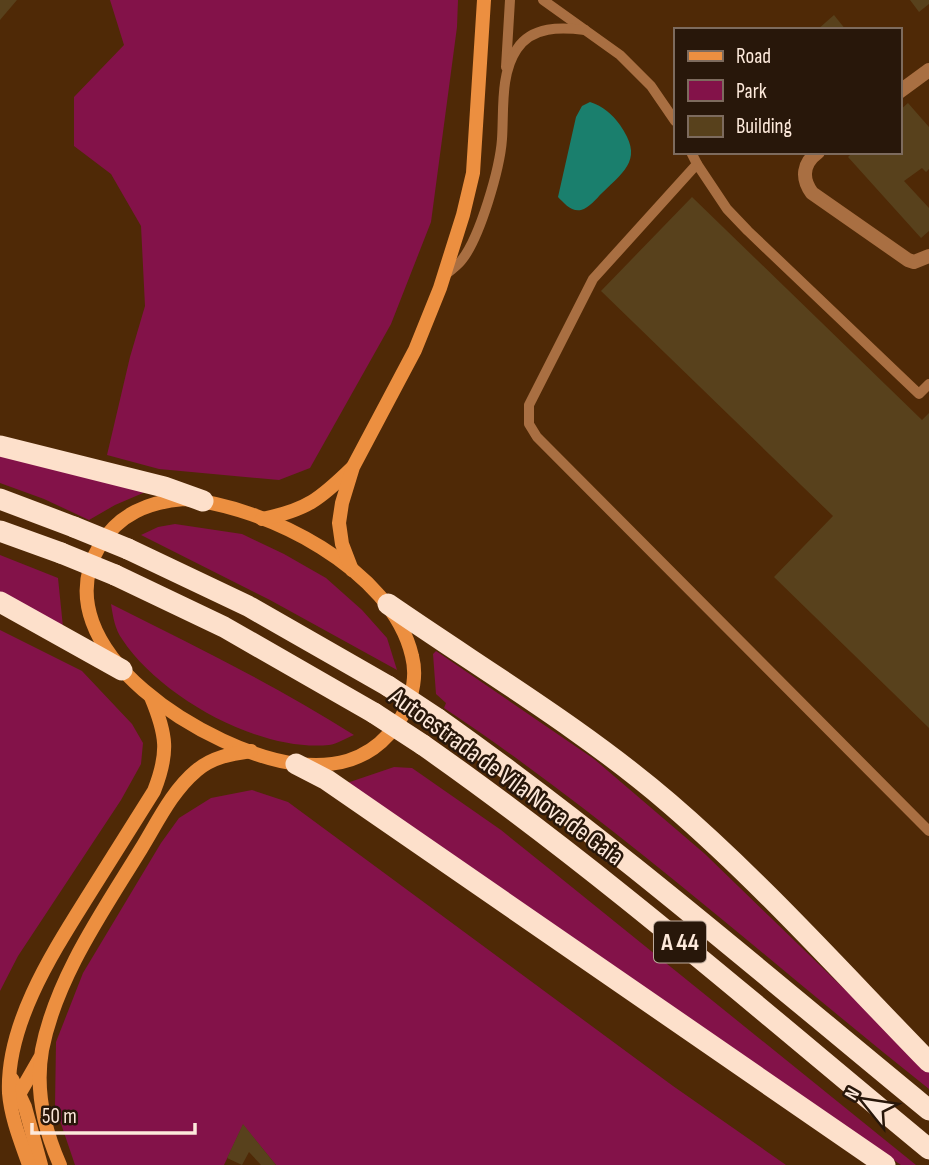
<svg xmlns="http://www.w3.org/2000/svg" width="929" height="1165" viewBox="0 0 929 1165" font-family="'Sofia Sans Condensed',sans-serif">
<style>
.green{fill:#831249}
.water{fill:#1a7f6d}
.building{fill:#58411c}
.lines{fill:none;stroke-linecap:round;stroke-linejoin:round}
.lane{stroke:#a96f42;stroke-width:10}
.street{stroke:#a96f42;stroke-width:14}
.secondary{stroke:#ec8f40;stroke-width:14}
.highway{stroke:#fde0cb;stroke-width:21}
.highway-bridge{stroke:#fde0cb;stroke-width:21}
.labels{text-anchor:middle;stroke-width:5;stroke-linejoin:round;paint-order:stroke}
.shield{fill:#28170a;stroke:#bdaa9c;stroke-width:2}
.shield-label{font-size:24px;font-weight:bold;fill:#fde9db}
.street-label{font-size:26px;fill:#fde9db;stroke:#28170a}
</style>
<rect width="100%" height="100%" fill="#4f2906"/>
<g class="green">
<path d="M 110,0 L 458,0 L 457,27 L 431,222 L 391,324 L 310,468 L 279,480 L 159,469 L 107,455 L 130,357 L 145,306 L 141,226 L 111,174 L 74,146 L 74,97 L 124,45 Z"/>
<path d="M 0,456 L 150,490 L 115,505 L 89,520 L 44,499 L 0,483 Z"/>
<path d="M 175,524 L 242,534 L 284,554 L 326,578 L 362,610 L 387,638 L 397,670 L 270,600 L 141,535 L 158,527 Z"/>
<path d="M 0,555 L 58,578 L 63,627 L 0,592 Z"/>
<path d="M 111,604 C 195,646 275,685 354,735 C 346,738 337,744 329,745 C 259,752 160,697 122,639 C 115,629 113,617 111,604 Z"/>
<path d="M 0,630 L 82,671 L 132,724 L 143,743 L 141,764 L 121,800 L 18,956 L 0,991 Z"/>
<path d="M 436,651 L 594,759 L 705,854 L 929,1071 L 929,1089 C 768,961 615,822 444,708 L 446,703 L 436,694 L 433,654 Z"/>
<path d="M 394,767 L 412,768 L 501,830 L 552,871 L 916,1165 L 901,1165 L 344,784 Z"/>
<path d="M 252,790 L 288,802 L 673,1086 L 786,1165 L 276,1165 L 243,1125 L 224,1165 L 75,1165 L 55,1106 L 56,1042 L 83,973 L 161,843 L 179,818 L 211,798 Z"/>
</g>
<path class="water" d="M 590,102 C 603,106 612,114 620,125 C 643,158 627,169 602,193 C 596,199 589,208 581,210 C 571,212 564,203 558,197 L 576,117 L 582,106 Z"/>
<g class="building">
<path d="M 0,0 L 17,0 L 0,20 Z"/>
<path d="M 910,0 L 929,0 L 929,4 L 919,12 Z"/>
<path d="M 834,15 L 846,30 L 817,30 Z"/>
<path d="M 908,103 L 929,127 L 929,169 L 926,172 L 922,168 L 904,181 L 929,208 L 929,231 L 921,238 L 848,157 L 853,152 L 899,152 L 899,111 Z"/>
<path d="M 692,197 L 922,420 L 929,413 L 929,728 L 774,577 L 833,516 L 601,291 Z"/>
<path d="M 243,1124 L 276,1165 L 261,1165 L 249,1152 L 242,1165 L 227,1158 Z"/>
</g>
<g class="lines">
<g class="lane">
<path d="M 543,0 L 620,55 L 651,86 L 675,121"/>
<path d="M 506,67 L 510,0"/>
<path d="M 691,152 L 697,164"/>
<path d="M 445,275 C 450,271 457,266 461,261 C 480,238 500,168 502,139 C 504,110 500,74 517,49 C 532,26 561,27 585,30"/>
<path d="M 929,384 L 919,394 L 748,231 L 727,209 L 697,164 L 593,279 L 529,405 L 529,424 L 537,437 L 929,831"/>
</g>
<g class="street">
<path d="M 899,92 L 929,70"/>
<path d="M 818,152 C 803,163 801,178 812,193 L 908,260 L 914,262 L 929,256"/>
</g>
<g class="secondary">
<path d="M 184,499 C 266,506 392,569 412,656 C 419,683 408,713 389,734 C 365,761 334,768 298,764 C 213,754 37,650 100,545 C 119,514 148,502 184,499 Z"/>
<path d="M 262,519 C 307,510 320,499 352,468"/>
<path d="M 352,570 L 342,544 L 339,523 L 342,503 L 353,467 L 415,350 L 440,288 L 463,215 L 473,173 L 484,0"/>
<path d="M 12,1079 L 25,1107 L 41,1165"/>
<path d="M 17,1098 L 40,1058"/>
<path d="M 29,1165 C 21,1142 11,1118 9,1093 C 6,1024 53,952 88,896 C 110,861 132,826 154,791 C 169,753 167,735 151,697"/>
<path d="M 60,1165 C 44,1129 35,1090 42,1050 C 56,978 103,911 141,849 C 157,823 172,791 196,771 C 212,757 231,754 251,751"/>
</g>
<g class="highway">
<path d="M 0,446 L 164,487 L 203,501"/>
<path d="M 0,499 L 74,527"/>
<path d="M 0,531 L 61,553"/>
<path d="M 128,549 L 248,606 L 388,686"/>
<path d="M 115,575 L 224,627 L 374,713"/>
<path d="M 0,602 L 122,670"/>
<path d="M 388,604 C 482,669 583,729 669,803 C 762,883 844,975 929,1062"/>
<path d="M 438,719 C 609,840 767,977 929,1110"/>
<path d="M 423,745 C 600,869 763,1012 929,1149"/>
<path d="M 296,764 L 327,780 L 885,1165"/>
</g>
<g class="highway-bridge">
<path d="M 74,527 L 128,549"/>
<path d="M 61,553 L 115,575"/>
<path d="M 388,686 L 438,719"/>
<path d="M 374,713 L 423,745"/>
</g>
</g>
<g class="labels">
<rect class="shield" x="654" y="921.5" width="52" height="41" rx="5"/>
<g class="shield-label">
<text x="680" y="950">A 44</text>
</g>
<g class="street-label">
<text transform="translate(507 776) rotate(36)" y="9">Autoestrada de Vila Nova de Gaia</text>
</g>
</g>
<rect x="674" y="28" width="228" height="126" fill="#28170a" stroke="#7d6b5e" stroke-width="2"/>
<rect x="688" y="51" width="35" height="10" fill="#ec8f40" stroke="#7d6b5e" stroke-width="2"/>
<text x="736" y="63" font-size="21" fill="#fde9db">Road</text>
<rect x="688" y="80" width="35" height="21" fill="#831249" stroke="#7d6b5e" stroke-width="2"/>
<text x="736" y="98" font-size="21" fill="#fde9db">Park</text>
<rect x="688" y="116" width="35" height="21" fill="#58411c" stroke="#7d6b5e" stroke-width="2"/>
<text x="736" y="133" font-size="21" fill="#fde9db">Building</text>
<g transform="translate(866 1102) rotate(300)" stroke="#28170a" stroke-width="5" paint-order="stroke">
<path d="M0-5L12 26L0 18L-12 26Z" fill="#fde9db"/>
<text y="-10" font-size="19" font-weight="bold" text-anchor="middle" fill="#fde9db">N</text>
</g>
<path d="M32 1123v10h163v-10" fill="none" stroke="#fde9db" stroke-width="3.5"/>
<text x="42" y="1123" font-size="21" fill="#fde9db" stroke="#28170a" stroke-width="5" paint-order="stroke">50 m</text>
</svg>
